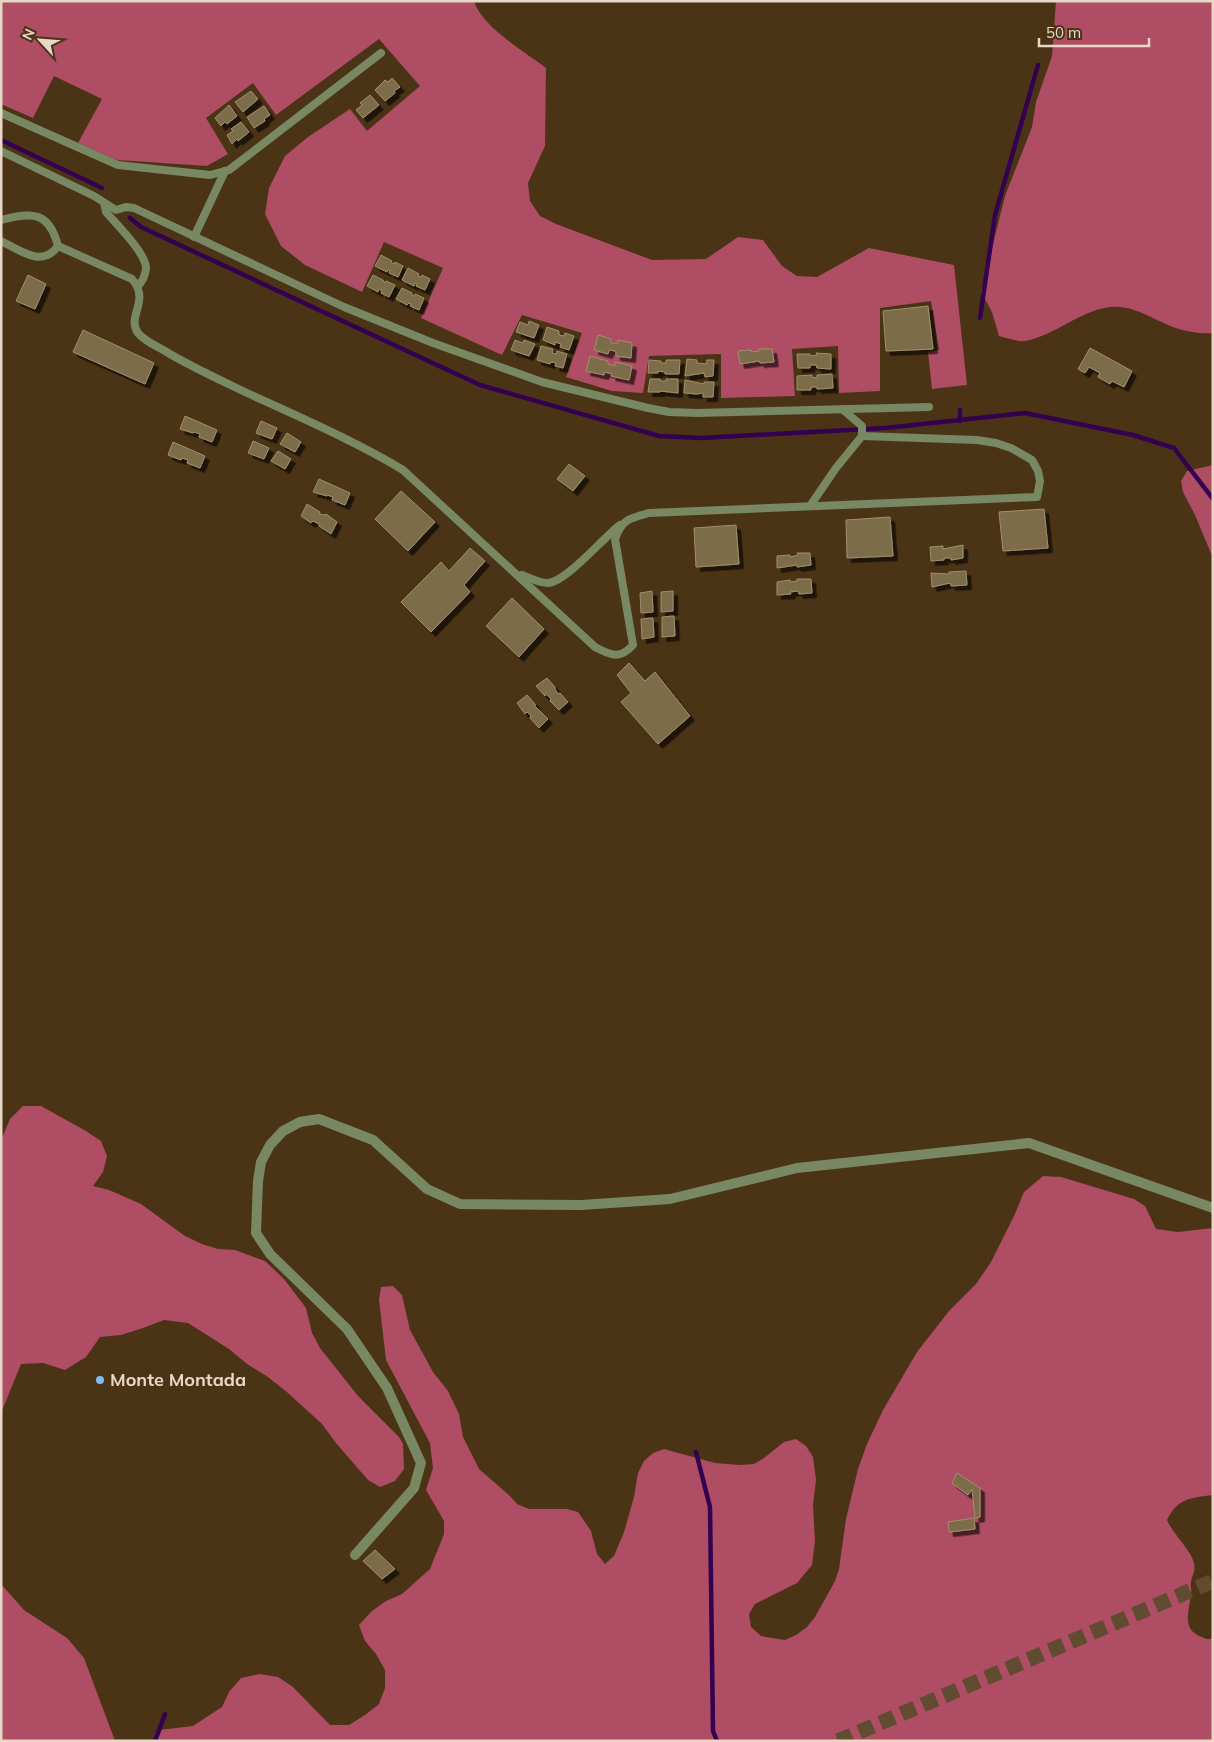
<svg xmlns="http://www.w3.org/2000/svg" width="1214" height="1742" viewBox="0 0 1214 1742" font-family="Mulish,sans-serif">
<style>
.forest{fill:#ae4d63}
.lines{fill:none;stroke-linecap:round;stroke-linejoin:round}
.stream{stroke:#340150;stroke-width:4.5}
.building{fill:#7b6c49;stroke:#9f906b;filter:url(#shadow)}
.motorway-tunnel{stroke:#624c31;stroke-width:15;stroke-dasharray:15 8;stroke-linecap:butt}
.service{stroke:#778863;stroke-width:8}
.minor{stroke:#778863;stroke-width:10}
.poi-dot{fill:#7ebdf9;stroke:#4b3316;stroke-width:2}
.labels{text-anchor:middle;stroke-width:5;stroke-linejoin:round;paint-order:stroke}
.poi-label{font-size:18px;font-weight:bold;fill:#e7d8c8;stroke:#4b3316;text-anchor:start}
</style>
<defs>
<filter id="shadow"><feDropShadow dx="4.5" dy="4.5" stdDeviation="0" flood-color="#0009"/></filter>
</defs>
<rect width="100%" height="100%" fill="#4b3316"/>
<g class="forest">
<path d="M 1,1 L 474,1 C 482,27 525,52 546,68 L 545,146 L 528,183 L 530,201 L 540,216 L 556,224 L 652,260 L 706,259 L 738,237 L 763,240 L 782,266 L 797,276 L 817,277 L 869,248 L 954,265 L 967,385 L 932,389 L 928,352 L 939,350 L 931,301 L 880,308 L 880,391 L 839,393 L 838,346 L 792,349 L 795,396 L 721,398 L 721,354 L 649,356 L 643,393 L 612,391 L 566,377 L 582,333 L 522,315 L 502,355 L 421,318 L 443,268 L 384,242 L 362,292 L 305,265 L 281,246 L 265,214 L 269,188 L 285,156 L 308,137 L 350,109 L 367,131 L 420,86 L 379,39 L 276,115 L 253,83 L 206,118 L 228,154 L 207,166 L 117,160 L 78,143 L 102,99 L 54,76 L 33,118 L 1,104 Z"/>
<path d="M 1056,1 L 1213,1 L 1213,333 C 1201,334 1190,332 1179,329 C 1156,322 1135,304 1110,307 C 1079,311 1056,335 1025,341 C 1018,342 1007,338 999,336 L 992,312 L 981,292 L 1005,196 L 1032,127 L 1036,102 L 1052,56 Z"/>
<path d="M 1213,465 L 1213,558 L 1195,515 L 1183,492 L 1181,481 L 1187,471 Z"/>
<path d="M 23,1106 L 41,1106 L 86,1131 L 101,1141 L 107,1156 L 103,1172 L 93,1186 L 109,1190 L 141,1204 L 185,1236 L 202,1244 L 218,1249 L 235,1250 L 265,1261 L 284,1279 L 306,1308 L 312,1333 L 320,1348 L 358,1396 L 399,1437 L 403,1444 L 404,1469 L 395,1481 L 380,1487 L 368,1480 L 336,1443 L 322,1424 L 288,1393 L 268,1377 L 247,1364 L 229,1349 L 188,1323 L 164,1320 L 143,1328 L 121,1335 L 100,1337 L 86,1357 L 65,1370 L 43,1363 L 21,1364 L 1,1413 L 1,1140 L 10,1119 Z"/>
<path d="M 1043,1176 L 1061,1177 L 1134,1199 L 1145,1206 L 1156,1229 L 1178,1232 L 1213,1228 L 1213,1495 C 1190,1498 1178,1498 1167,1520 C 1173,1534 1191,1550 1194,1563 C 1196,1571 1192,1575 1191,1582 C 1190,1585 1192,1590 1191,1593 C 1190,1609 1180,1630 1202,1637 C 1206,1639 1208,1640 1213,1638 L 1213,1741 L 154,1741 L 159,1730 L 193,1726 L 222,1707 L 229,1692 L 241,1678 L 260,1674 L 278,1677 L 293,1687 L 330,1725 L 349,1725 L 365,1715 L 379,1704 L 385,1688 L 385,1670 L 376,1654 L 365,1641 L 359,1625 L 372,1611 L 386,1601 L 402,1594 L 430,1569 L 444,1534 L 444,1521 L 426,1490 L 433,1468 L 430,1443 L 386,1360 L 379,1300 L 381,1287 L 393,1286 L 402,1295 L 410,1330 L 433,1372 L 448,1391 L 459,1414 L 463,1437 L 479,1469 L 510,1496 L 517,1504 L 529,1509 L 567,1509 L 578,1512 L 591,1531 L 597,1554 L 605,1564 L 614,1556 L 624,1532 L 634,1497 L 638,1473 L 644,1461 L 653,1453 L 664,1449 L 715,1463 L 740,1465 L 754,1464 L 764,1458 L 784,1442 L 796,1439 L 806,1446 L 813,1457 L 816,1480 L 813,1505 L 815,1541 L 812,1565 L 797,1583 L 755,1604 L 749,1614 L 751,1627 L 761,1636 L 785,1640 L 796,1635 L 807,1627 L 815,1617 L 835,1581 L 839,1569 L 846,1519 L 858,1469 L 867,1444 L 883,1410 L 917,1352 L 949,1311 L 976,1284 L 991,1262 L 1014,1216 L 1024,1192 Z"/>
<path d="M 1,1584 L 24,1610 L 67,1638 L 84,1658 L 115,1741 L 1,1741 Z"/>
</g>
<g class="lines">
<g class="stream">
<path d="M 1,140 L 102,188"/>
<path d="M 130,218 L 141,227 L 480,385 L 659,436 L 702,438 L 885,428 L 1025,413 L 1133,435 L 1174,448 L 1213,499"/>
<path d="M 980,318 L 995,215 L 1038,65"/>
<path d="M 960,421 L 960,410"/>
<path d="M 696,1452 L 710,1507 L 713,1731 L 717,1741"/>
<path d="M 155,1741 L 165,1714"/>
</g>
</g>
<g class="building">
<path d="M 392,78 L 400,87 L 394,91 L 395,93 L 385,101 L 375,90 L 385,80 L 388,82 Z"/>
<path d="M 251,91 L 258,99 L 243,112 L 235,102 Z"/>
<path d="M 370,95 L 379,105 L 363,118 L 356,110 L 362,105 L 360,103 Z"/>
<path d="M 229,105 L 237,116 L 227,124 L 225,122 L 221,126 L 215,118 Z"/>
<path d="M 264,106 L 270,115 L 264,119 L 265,121 L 254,128 L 247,117 Z"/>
<path d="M 241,122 L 249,132 L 238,141 L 237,139 L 232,144 L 227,135 L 233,131 L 231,129 Z"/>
<path d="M 381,255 L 392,261 L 391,262 L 394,264 L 395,262 L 403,266 L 398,277 L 389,273 L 390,271 L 388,270 L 387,272 L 375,266 Z"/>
<path d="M 408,268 L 419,274 L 418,276 L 421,277 L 422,275 L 430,279 L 425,290 L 416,286 L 417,284 L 415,283 L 414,286 L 402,280 Z"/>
<path d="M 28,275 L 46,284 L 35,309 L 16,301 Z"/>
<path d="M 373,275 L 383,280 L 385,283 L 386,281 L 395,285 L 389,297 L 381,293 L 382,291 L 379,289 L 378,292 L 367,286 Z"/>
<path d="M 402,288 L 412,293 L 412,295 L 414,296 L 415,294 L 424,298 L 419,310 L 410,306 L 411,304 L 409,303 L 407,305 L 396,299 Z"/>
<path d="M 928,306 L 933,349 L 886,351 L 883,311 Z"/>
<path d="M 529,321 L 539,325 L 534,338 L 516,332 L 520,322 L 528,325 Z"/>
<path d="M 547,327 L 559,331 L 559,335 L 564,336 L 565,333 L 574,336 L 569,350 L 560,347 L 561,344 L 555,342 L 555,345 L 543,340 Z"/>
<path d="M 83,330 L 154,363 L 145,384 L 73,352 Z"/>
<path d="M 598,335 L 611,339 L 611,343 L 618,343 L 618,340 L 632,343 L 631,358 L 616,356 L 616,351 L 609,350 L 608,354 L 594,350 Z"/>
<path d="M 515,340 L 523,343 L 524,340 L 535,344 L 529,356 L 511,350 Z"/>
<path d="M 541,346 L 553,349 L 552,353 L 556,354 L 557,351 L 567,354 L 563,368 L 555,366 L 556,363 L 551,362 L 550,364 L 537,360 Z"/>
<path d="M 1090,348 L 1132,371 L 1124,387 L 1112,381 L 1110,384 L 1098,377 L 1100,373 L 1089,367 L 1085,373 L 1078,369 Z"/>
<path d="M 759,349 L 772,349 L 774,362 L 760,363 L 759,361 L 740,364 L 738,351 L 751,350 L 751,352 L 759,351 Z"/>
<path d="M 816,353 L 831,354 L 831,369 L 817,368 L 816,365 L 810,365 L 810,368 L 798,368 L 797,354 L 810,354 L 810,356 L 817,355 Z"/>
<path d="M 590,356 L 608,361 L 608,364 L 615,366 L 615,362 L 632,366 L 629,380 L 611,376 L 612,374 L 605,372 L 604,375 L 586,371 Z"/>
<path d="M 687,359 L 697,360 L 697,363 L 706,364 L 707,360 L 714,360 L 713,376 L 705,377 L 704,373 L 685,376 Z"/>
<path d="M 649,360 L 661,361 L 661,363 L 666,363 L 666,360 L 680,360 L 679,374 L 665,374 L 665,372 L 658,371 L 658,373 L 648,373 Z"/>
<path d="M 832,374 L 833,388 L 817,389 L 817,387 L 811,387 L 811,390 L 797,390 L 797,376 L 812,375 L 812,377 L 817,378 L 817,375 Z"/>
<path d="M 650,379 L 660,379 L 661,381 L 666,381 L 666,379 L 678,379 L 678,393 L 660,391 L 660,392 L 648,392 Z"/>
<path d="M 685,380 L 704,384 L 704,382 L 714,382 L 713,397 L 703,397 L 703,393 L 697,394 L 684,393 Z"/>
<path d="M 185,416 L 217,430 L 212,442 L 199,437 L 200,434 L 194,432 L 193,433 L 180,429 Z"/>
<path d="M 261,421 L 277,428 L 272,439 L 256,433 Z"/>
<path d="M 287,433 L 301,442 L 295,452 L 280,444 Z"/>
<path d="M 253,441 L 269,448 L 264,459 L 248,453 Z"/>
<path d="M 173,442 L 205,456 L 200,468 L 187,463 L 188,460 L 182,458 L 181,460 L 168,455 Z"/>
<path d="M 278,451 L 291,459 L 285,469 L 271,461 Z"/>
<path d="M 569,464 L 585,476 L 573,491 L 557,479 Z"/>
<path d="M 319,479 L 350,493 L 345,505 L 332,500 L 333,497 L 327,495 L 327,496 L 313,492 Z"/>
<path d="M 401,491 L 435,522 L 408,551 L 375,519 Z"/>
<path d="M 307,504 L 320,512 L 319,514 L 325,515 L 326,514 L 337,522 L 331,534 L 319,526 L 319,524 L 313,521 L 311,523 L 301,516 Z"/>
<path d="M 1044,509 L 1048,548 L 1003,551 L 999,512 Z"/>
<path d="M 890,517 L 893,556 L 847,558 L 846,520 Z"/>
<path d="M 736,525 L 739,564 L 696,567 L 694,528 Z"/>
<path d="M 963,545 L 963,558 L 951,560 L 951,558 L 944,558 L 944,560 L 931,561 L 930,547 L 943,546 L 943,549 Z"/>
<path d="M 470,548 L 485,561 L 464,585 L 470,592 L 431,632 L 401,602 L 441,562 L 449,571 Z"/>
<path d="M 797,553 L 810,553 L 811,565 L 797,567 L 797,565 L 777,568 L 777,556 L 790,555 L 790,557 L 798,555 Z"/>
<path d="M 966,571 L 967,585 L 951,586 L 950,583 L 932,587 L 931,573 L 949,574 L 949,572 Z"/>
<path d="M 797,579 L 811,579 L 812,593 L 799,594 L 798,591 L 790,592 L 791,594 L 777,595 L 777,582 L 790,580 L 791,582 L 797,581 Z"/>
<path d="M 652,591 L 653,612 L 641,613 L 640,593 Z"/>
<path d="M 673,591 L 673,611 L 661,612 L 661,592 Z"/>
<path d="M 512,598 L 544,629 L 519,657 L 486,626 Z"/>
<path d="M 674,616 L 675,636 L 662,637 L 662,617 Z"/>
<path d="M 653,618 L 654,637 L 642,639 L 641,619 Z"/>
<path d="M 629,663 L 645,681 L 655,672 L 690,716 L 658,744 L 621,702 L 631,693 L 617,675 Z"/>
<path d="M 547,678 L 555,687 L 555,689 L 558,694 L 560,693 L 568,702 L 559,710 L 550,701 L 551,699 L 546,694 L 545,696 L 536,686 Z"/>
<path d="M 527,695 L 535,704 L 535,706 L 548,719 L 539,728 L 530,718 L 531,716 L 527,712 L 525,714 L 517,703 Z"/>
<path d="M 957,1473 L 980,1488 L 980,1517 L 975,1518 L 972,1489 L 968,1495 L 952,1483 Z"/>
<path d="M 974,1518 L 975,1529 L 949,1532 L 948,1522 Z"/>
<path d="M 375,1550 L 395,1569 L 382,1579 L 363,1561 Z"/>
</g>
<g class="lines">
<path class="motorway-tunnel" d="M 838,1741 L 1213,1581"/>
<g class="service">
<path d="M 1,113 L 118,165 L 210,175 L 229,170 L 381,53"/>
<path d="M 1,151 L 94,196 L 116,210 L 126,207 L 134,208 L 344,307 L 433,343 L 542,382 L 648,408 L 669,412 L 697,413 L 929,407"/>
<path d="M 104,203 L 106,212 C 116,224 147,254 146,269 C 145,276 142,282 138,286"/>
<path d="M 1,220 C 32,212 49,211 58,246 C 42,268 21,251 1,241"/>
<path d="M 194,237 L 225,171"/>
<path d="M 58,246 L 132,279 C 151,301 126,316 138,333 C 145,342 161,348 170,354 C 194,368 220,380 245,392 C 299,417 353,440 403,470 L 595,647 C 610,655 620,660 633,645 L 615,539 C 622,519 630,518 649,513 L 1037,497 L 1040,481 L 1038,471 L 1032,460 L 1011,448 L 996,443 L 977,440 L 862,436"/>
<path d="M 810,506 L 836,468 L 862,436 L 862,426 L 842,409"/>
<path d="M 522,575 C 530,578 539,583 548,583 C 566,582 603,538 620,525"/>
</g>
<path class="minor" d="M 355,1555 L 414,1488 L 421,1463 L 387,1388 L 347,1329 L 270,1254 L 256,1233 L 258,1181 L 261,1162 L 270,1145 L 283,1131 L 300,1122 L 319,1119 L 373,1140 L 427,1189 L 460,1204 L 581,1205 L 670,1199 L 797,1168 L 1029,1143 L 1213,1208"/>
</g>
<circle class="poi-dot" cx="100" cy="1380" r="5"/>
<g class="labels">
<g class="poi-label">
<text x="110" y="1386">Monte Montada</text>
</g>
</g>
<rect width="1214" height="1742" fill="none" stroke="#e7d8c8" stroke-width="5"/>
<g transform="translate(40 40) rotate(296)" stroke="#4b3316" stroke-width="4" paint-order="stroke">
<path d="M0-4L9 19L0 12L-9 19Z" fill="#e7d8c8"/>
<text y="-8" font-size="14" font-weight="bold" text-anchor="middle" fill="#e7d8c8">N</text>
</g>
<path d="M1039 38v8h110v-8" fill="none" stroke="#e7d8c8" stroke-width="2.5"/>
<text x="1046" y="38" font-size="15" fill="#e7d8c8" stroke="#4b3316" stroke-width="4" paint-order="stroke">50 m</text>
</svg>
